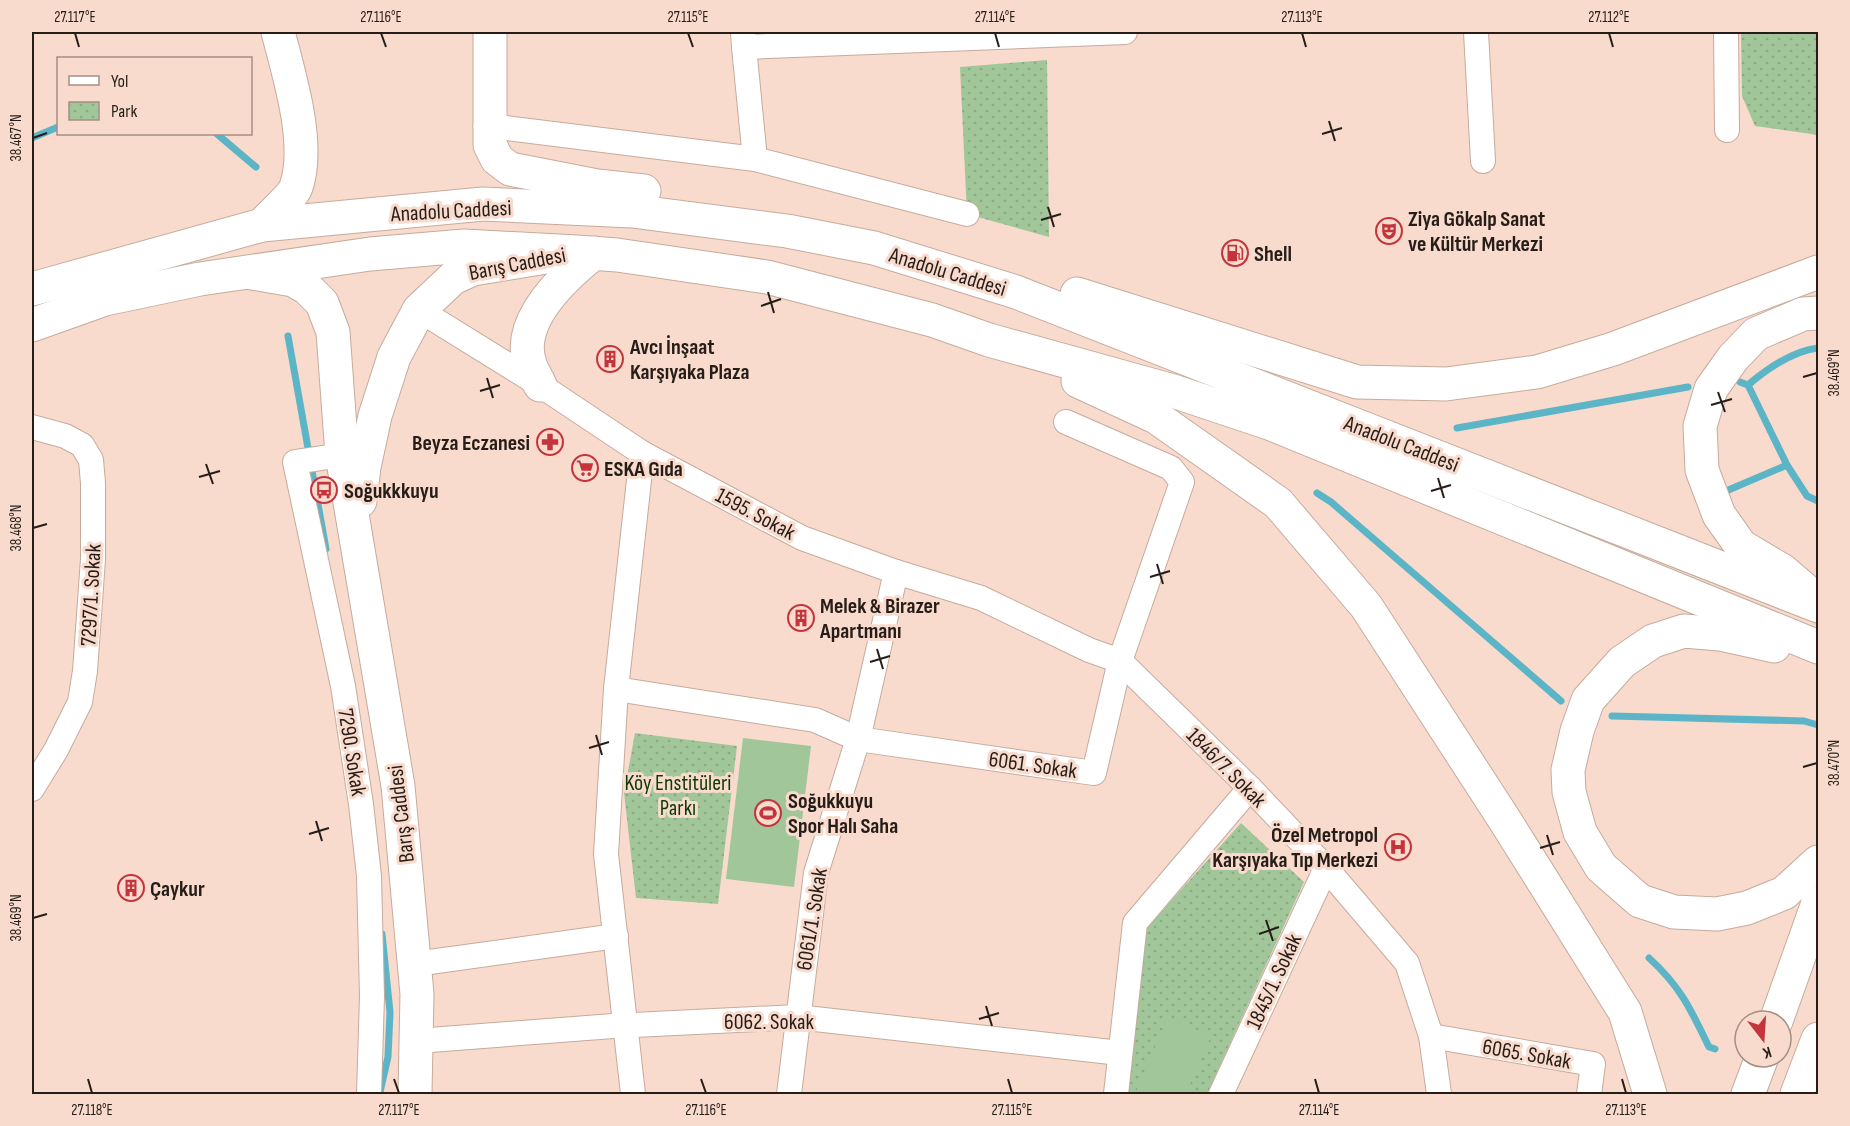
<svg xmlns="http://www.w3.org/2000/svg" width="1850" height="1126" viewBox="0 0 1850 1126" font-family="'Sofia Sans Condensed',sans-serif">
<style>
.park{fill:url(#park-dots)}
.garden{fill:#a1c69a}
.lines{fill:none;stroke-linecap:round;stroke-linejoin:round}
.stream{stroke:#5cb5c6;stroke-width:7}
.minor-casing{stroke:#c6ab9d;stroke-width:26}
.secondary-casing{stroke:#c6ab9d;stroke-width:35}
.primary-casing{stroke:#c6ab9d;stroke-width:35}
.trunk-casing{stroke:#c6ab9d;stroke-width:35}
.minor{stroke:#fff;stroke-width:24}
.secondary{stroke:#fff;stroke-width:33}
.primary{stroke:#fff;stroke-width:33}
.trunk{stroke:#fff;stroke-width:33}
.ticks{fill:none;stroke:#271d18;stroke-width:2}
.labels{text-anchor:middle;stroke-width:6;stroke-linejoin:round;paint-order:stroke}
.street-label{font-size:22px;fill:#271d18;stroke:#f8dbcd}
.poi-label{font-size:22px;font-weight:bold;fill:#271d18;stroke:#f8dbcd;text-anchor:start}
.park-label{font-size:22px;fill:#0c3a04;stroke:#f8dbcd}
.neatline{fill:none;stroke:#271d18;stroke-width:2}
.ticks-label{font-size:15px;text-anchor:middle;fill:#271d18}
</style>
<defs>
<pattern id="park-dots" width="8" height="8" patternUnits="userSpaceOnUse" patternTransform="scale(1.5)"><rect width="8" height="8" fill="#a1c69a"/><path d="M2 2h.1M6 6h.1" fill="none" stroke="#8baa84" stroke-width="1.8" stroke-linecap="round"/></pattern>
</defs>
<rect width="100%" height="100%" fill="#f8dbcd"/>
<g class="park">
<path d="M 1741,32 L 1818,32 L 1818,135 L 1755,126 L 1742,96 Z"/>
<path d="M 1047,60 L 1049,237 L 967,214 L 960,67 Z"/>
<path d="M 635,733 L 737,746 L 718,904 L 636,898 L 624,793 Z"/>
<path d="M 1241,823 L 1304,882 L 1207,1094 L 1125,1094 L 1144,931 Z"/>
</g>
<g class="garden">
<path d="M 743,738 L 811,746 L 794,887 L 726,879 Z"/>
<path d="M 1168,1017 L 1211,1036 L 1186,1094 L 1135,1094 Z"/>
</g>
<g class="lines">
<g class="stream">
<path d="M 217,134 L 256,167"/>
<path d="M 32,138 L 58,127"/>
<path d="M 288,336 L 326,549"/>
<path d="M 1740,382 L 1748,385 L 1787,465 L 1807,496 L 1818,501"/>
<path d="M 1748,385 C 1768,368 1792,351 1818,348"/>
<path d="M 1457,428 L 1688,387"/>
<path d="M 1726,491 L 1787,465"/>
<path d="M 1317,493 L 1331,502 L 1561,701"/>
<path d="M 1612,716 L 1804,721 L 1818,725"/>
<path d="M 1649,958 C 1681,987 1691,1010 1709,1047 L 1715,1049"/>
<path d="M 380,1092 L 388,1057 L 390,1012 L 382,934"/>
</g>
<defs>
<g id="minor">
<path d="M 743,32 L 744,47 L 1125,32"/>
<path d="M 1476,32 L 1483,161"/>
<path d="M 1726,32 L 1727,130"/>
<path d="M 744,47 L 755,159"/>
<path d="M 490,126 L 755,159 L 967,214"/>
<path d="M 419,310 L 540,385 L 642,453 L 802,538 L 896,572 L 981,598 L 1089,650 L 1120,661 L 1250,788 L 1326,868 L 1407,963 L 1431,1036 L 1439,1094"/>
<path d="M 32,427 L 65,436 L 82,445 L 91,460 L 93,483 L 93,559 L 85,671 L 80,702 L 56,750 L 32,789"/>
<path d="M 342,455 L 295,462 L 343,686 L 361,804 L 369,876 L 372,996 L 369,1094"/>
<path d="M 616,689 L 815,720 L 858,739 L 1094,773 L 1120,661 L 1182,482 L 1171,468 L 1066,422"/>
<path d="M 415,964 L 616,936"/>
<path d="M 1431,1036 L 1593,1064 L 1589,1094"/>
<path d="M 417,1041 L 613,1026 L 797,1017 L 1120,1053"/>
<path d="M 633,1094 L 606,854 L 616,689 L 642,453"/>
<path d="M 789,1094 L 816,873 L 858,739 L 896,572"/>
<path d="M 1116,1094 L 1135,923 L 1250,788"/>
<path d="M 1221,1094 L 1326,868"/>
</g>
<g id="secondary">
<path d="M 490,126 L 490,32"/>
<path d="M 252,273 L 293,280 L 307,288 L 322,303 L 333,332 L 342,455 L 398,786 L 417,994 L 415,1094"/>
<path d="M 360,501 L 364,467 L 375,416 L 394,357 L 419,310 L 453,278 L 473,269 L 546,257"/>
</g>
<g id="primary">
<path d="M 1776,1021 L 1818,903"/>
<path d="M 1748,1094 L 1762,1057"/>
<path d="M 1797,1094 L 1818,1039"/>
</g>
<g id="trunk">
<path d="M 490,126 L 490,145 L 497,159 L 510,169 L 597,186 L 644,191"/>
<path d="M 262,225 C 269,217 293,196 296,187 C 311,144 289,75 278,32"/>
<path d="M 32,289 L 262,225 L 483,204 L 632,211 L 787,231 L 874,248 L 1016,292 L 1818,606"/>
<path d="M 1077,294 L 1357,382 L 1446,384 L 1537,372 L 1613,349 L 1818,272"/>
<path d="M 32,325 L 105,299 L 200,279 L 370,254 L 464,246 L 577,252 L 617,255 L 767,277 L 932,320 L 989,340 L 1173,391 L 1269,423 L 1818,647"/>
<path d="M 1078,381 L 1156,417 L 1278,503 L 1366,606 L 1506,822 L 1625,1012 L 1650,1094"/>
<path d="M 540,385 C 537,378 532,371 530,364 C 515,321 565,276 594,253"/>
<path d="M 1804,589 L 1783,571 L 1741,546 L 1719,515 L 1702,470 L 1700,426 L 1711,389 L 1733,358 L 1756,334 L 1803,314 L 1818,313"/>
<path d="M 1774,646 L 1720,634 L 1684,631 L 1653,641 L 1622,662 L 1588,700 L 1577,731 L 1568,770 L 1569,792 L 1580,832 L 1601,867 L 1640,901 L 1674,912 L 1717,914 L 1747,908 L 1784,893 L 1818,862"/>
</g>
</defs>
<use href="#minor" class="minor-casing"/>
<use href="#secondary" class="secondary-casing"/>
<use href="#primary" class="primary-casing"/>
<use href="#trunk" class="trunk-casing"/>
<use href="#minor" class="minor"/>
<use href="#secondary" class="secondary"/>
<use href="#primary" class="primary"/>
<use href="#trunk" class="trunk"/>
</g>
<path class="ticks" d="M 75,33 L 79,47M 381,33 L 386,47M 688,33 L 693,47M 995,33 L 999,47M 1302,33 L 1306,47M 1609,33 L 1613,47M 1329,121 L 1335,141M 1322,134 L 1342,128M 33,138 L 47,133M 1048,207 L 1054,227M 1041,220 L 1061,214M 768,292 L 774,313M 761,306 L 781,299M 1803,377 L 1817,373M 487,378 L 493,398M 480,391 L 500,385M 1718,392 L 1725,412M 1711,405 L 1732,399M 206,464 L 213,484M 199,477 L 220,471M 1438,478 L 1444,498M 1431,491 L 1451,485M 33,528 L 47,524M 1157,564 L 1163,584M 1150,577 L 1170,571M 877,649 L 883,669M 870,662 L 890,656M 596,735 L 602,755M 589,748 L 609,742M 1803,767 L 1817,763M 316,821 L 322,841M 309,834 L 329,828M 1547,835 L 1553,855M 1540,848 L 1560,842M 33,918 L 47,914M 1266,920 L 1273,941M 1259,934 L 1279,927M 986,1006 L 992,1026M 979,1019 L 999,1013M 88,1079 L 92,1093M 394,1079 L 399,1093M 701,1079 L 706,1093M 1008,1079 L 1012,1093M 1315,1079 L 1319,1093M 1622,1079 L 1626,1093"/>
<defs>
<symbol id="theatre-ring" viewBox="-11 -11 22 22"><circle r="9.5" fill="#f8dbcd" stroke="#c4343d" stroke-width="1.5"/><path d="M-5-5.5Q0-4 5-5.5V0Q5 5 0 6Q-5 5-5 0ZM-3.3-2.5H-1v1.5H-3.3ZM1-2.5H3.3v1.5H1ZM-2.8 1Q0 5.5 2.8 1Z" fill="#c4343d"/></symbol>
<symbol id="fuel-ring" viewBox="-11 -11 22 22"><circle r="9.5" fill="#f8dbcd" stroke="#c4343d" stroke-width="1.5"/><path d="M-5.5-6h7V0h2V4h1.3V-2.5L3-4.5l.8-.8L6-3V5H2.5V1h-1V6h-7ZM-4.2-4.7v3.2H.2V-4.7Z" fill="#c4343d"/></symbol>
<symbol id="building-ring" viewBox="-11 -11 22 22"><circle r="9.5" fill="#f8dbcd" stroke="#c4343d" stroke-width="1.5"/><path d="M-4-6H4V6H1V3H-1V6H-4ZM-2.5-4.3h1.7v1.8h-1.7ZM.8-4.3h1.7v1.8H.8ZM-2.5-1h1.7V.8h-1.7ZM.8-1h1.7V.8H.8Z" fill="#c4343d"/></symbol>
<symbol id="pharmacy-ring" viewBox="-11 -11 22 22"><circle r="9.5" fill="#f8dbcd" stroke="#c4343d" stroke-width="1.5"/><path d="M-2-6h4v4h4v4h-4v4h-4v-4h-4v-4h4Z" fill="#c4343d"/></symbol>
<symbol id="supermarket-ring" viewBox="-11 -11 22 22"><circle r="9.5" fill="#f8dbcd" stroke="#c4343d" stroke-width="1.5"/><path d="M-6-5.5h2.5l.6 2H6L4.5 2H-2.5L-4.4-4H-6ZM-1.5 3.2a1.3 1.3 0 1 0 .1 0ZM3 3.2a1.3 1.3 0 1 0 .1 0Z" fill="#c4343d"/></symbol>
<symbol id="bus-ring" viewBox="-11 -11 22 22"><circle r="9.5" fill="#f8dbcd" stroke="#c4343d" stroke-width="1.5"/><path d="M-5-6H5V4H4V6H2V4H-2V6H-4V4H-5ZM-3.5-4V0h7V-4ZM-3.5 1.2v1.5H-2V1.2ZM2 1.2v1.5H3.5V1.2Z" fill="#c4343d"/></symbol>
<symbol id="stadium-ring" viewBox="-11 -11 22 22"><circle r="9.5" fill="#f8dbcd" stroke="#c4343d" stroke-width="1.5"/><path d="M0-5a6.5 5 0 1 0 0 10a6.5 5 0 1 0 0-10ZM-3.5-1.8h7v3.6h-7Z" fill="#c4343d"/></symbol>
<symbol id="hospital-ring" viewBox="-11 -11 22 22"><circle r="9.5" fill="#f8dbcd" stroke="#c4343d" stroke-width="1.5"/><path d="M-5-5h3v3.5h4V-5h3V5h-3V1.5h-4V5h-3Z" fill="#c4343d"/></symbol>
</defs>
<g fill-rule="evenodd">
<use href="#theatre-ring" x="1374" y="216" width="30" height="30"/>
<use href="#fuel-ring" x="1220" y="238" width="30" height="30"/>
<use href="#building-ring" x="595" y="344" width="30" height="30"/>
<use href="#pharmacy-ring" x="535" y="427" width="30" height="30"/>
<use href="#supermarket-ring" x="570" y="453" width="30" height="30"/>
<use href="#bus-ring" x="309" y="475" width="30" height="30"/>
<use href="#building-ring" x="786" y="603" width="30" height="30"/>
<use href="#stadium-ring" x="753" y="798" width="30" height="30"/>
<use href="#hospital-ring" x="1383" y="832" width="30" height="30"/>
<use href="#building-ring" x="116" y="873" width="30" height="30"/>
</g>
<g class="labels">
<g class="street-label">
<text transform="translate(451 210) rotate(-3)" y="8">Anadolu Caddesi</text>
<text transform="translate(517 263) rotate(-11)" y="8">Barış Caddesi</text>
<text transform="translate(948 271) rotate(17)" y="8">Anadolu Caddesi</text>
<text transform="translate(1402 443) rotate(21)" y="8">Anadolu Caddesi</text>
<text transform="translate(756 513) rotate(28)" y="8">1595. Sokak</text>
<text transform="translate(90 595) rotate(-87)" y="8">7297/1. Sokak</text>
<text transform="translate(353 752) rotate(81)" y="8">7290. Sokak</text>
<text transform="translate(1033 764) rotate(8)" y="8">6061. Sokak</text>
<text transform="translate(1227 767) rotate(45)" y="8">1846/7. Sokak</text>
<text transform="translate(400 814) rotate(-97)" y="8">Barış Caddesi</text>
<text transform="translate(811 919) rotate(-81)" y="8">6061/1. Sokak</text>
<text transform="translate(1273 981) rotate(-65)" y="8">1845/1. Sokak</text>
<text x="769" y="1029">6062. Sokak</text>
<text transform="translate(1527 1053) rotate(10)" y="8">6065. Sokak</text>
</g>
<g class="poi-label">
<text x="1408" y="226">Ziya Gökalp Sanat<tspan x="1408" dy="25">ve Kültür Merkezi</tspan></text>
<text x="1254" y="261">Shell</text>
<text x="630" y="354">Avcı İnşaat<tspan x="630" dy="25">Karşıyaka Plaza</tspan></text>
<text x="530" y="450" text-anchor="end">Beyza Eczanesi</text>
<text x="604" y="476">ESKA Gıda</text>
<text x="344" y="498">Soğukkkuyu</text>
<text x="820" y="613">Melek &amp; Birazer<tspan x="820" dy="25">Apartmanı</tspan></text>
<text x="788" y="808">Soğukkuyu<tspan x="788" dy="25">Spor Halı Saha</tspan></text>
<text x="1378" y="842" text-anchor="end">Özel Metropol<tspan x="1378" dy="25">Karşıyaka Tıp Merkezi</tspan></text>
<text x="150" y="896">Çaykur</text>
</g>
<g class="park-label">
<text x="678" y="790">Köy Enstitüleri<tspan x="678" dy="25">Parkı</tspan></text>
</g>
</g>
<rect width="1850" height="1126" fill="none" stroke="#f8dbcd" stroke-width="66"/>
<rect x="57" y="57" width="195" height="78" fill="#f8dbcd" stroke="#a48f85" stroke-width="1.5"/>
<rect x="69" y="76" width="30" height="9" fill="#ffffff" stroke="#a48f85" stroke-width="1.5"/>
<text x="111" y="87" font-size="18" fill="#271d18">Yol</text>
<rect x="69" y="102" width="30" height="18" fill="url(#park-dots)" stroke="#a48f85" stroke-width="1.5"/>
<text x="111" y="117" font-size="18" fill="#271d18">Park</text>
<g transform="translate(1763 1039) rotate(163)"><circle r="28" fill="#f8dbcd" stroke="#a48f85" stroke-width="1.5"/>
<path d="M0-4.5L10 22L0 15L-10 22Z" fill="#c4343d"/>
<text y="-9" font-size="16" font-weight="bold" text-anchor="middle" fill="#271d18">K</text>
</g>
<rect x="33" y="33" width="1784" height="1060" class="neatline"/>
<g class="ticks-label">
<text x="75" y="22">27.117°E</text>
<text x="381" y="22">27.116°E</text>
<text x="688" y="22">27.115°E</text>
<text x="995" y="22">27.114°E</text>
<text x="1302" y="22">27.113°E</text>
<text x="1609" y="22">27.112°E</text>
<text transform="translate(16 138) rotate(-90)" y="5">38.467°N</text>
<text transform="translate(1834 373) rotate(-90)" y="5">38.469°N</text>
<text transform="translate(16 528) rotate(-90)" y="5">38.468°N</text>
<text transform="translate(1834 763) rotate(-90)" y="5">38.470°N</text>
<text transform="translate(16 918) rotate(-90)" y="5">38.469°N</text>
<text x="92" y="1115">27.118°E</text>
<text x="399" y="1115">27.117°E</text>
<text x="706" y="1115">27.116°E</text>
<text x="1012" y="1115">27.115°E</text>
<text x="1319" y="1115">27.114°E</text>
<text x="1626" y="1115">27.113°E</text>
</g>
</svg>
